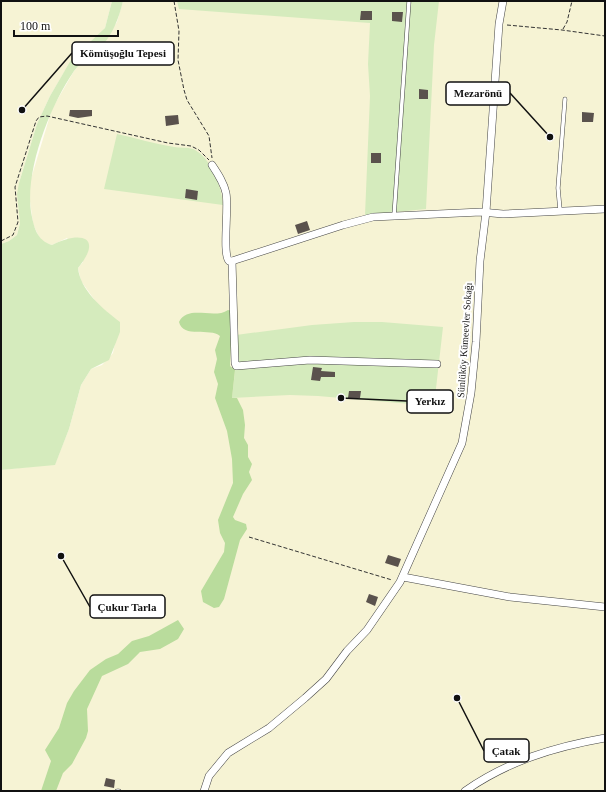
<svg xmlns="http://www.w3.org/2000/svg" width="606" height="792" viewBox="0 0 606 792" font-family="'Times New Roman',serif">
<style>
.farmland{fill:#f6f3d4}
.green{fill:#d5ebbd}
.forest{fill:#b9dc9c}
.building{fill:#5a524d}
.lines{fill:none;stroke-linecap:round;stroke-linejoin:round}
.service-casing{stroke:#444;stroke-width:4.5}
.minor-casing{stroke:#444;stroke-width:8}
.path{stroke:#333;stroke-width:1;stroke-dasharray:4 2;stroke-linecap:butt}
.service{stroke:#fff;stroke-width:3.5}
.minor{stroke:#fff;stroke-width:7}
.labels{text-anchor:middle;stroke-width:4;stroke-linejoin:round;paint-order:stroke}
.street-label{font-size:10px;fill:#111;stroke:#fff}
.leader{fill:none;stroke:#111;stroke-width:1.5}
.callout-dot{fill:#111;stroke:#fff;stroke-width:1.5}
.callout{fill:#fff;stroke:#111;stroke-width:1.5}
.callout-label{font-size:11px;text-anchor:middle;font-weight:bold;fill:#111}
</style>
<rect width="100%" height="100%" fill="#fffdf5"/>
<g class="farmland">
<path d="M 1,1 L 112,1 L 105,28 L 96,38 L 80,50 L 63,74 L 50,96 L 37,124 L 19,183 L 20,223 L 17,235 L 9,241 L 1,244 Z"/>
<path d="M 123,1 L 605,1 L 605,791 L 1,791 L 1,470 L 55,464 L 69,429 L 81,385 L 91,369 L 102,365 L 113,353 L 115,343 L 113,317 L 108,314 L 96,302 L 81,281 L 78,268 L 83,262 L 67,238 L 52,245 L 43,242 L 39,237 L 33,224 L 30,201 L 30,182 L 52,109 L 74,71 L 83,60 L 100,48 L 117,22 Z"/>
</g>
<g class="green">
<path d="M 112,1 L 123,1 C 119,18 113,34 101,47 C 93,57 82,60 74,71 C 50,106 25,169 31,212 C 34,227 36,240 52,245 C 80,231 104,236 78,268 C 80,290 103,309 120,322 L 120,332 L 109,360 L 91,369 L 81,385 L 69,429 L 55,465 L 1,470 L 1,244 L 9,241 L 17,235 L 20,223 L 17,194 L 19,183 L 37,124 L 50,96 L 71,60 L 105,28 Z"/>
<path d="M 177,1 L 439,1 L 434,45 L 426,209 L 365,215 L 370,96 L 368,64 L 370,23 L 179,9 Z"/>
<path d="M 117,134 C 136,138 155,144 174,147 C 180,148 187,147 193,149 C 211,157 222,187 223,205 L 104,189 Z"/>
<path d="M 354,322 L 382,322 L 443,327 L 434,406 L 318,396 L 290,395 L 232,398 L 236,363 L 236,335 L 312,325 Z"/>
</g>
<g class="forest">
<path d="M 228,310 L 232,311 L 230,366 L 235,370 L 232,398 L 237,398 L 243,410 L 245,425 L 244,438 L 248,445 L 248,457 L 252,464 L 249,472 L 252,480 L 243,494 L 233,517 L 235,520 L 246,524 L 247,529 L 240,540 L 224,599 L 219,607 L 214,608 L 203,602 L 201,591 L 224,552 L 225,543 L 220,533 L 218,520 L 233,483 L 232,459 L 227,431 L 215,398 L 218,384 L 214,372 L 217,359 L 215,350 L 220,336 C 210,327 183,339 179,322 C 188,304 214,320 228,310 Z"/>
<path d="M 178,620 L 184,629 L 178,639 L 160,649 L 140,652 L 128,664 L 102,676 L 87,709 L 88,731 L 86,738 L 72,764 L 63,773 L 56,791 L 41,791 L 51,761 L 45,750 L 59,728 L 67,703 L 74,691 L 90,670 L 106,659 L 118,654 L 132,641 L 149,636 Z"/>
</g>
<g class="building">
<path d="M 361,11 L 372,11 L 372,20 L 360,20 Z"/>
<path d="M 392,12 L 403,12 L 402,22 L 392,21 Z"/>
<path d="M 419,89 L 428,90 L 428,99 L 419,99 Z"/>
<path d="M 70,110 L 92,110 L 92,116 L 78,118 L 69,116 Z"/>
<path d="M 582,112 L 594,113 L 593,122 L 582,122 Z"/>
<path d="M 178,115 L 179,124 L 166,126 L 165,116 Z"/>
<rect x="371" y="153" width="10" height="10"/>
<path d="M 186,189 L 198,191 L 197,200 L 185,198 Z"/>
<path d="M 307,221 L 310,230 L 298,234 L 295,225 Z"/>
<path d="M 313,367 L 322,368 L 321,371 L 335,372 L 335,377 L 321,377 L 320,381 L 311,380 Z"/>
<path d="M 349,391 L 361,391 L 360,398 L 348,398 Z"/>
<path d="M 388,555 L 401,559 L 398,567 L 385,563 Z"/>
<path d="M 369,594 L 378,597 L 375,606 L 366,602 Z"/>
<path d="M 106,778 L 115,780 L 114,788 L 104,786 Z"/>
</g>
<g class="lines">
<defs>
<g id="service">
<path d="M 560,210 L 558,188 L 565,99"/>
<path d="M 394,216 L 409,1"/>
<path d="M 117,791 L 119,791"/>
</g>
<g id="minor">
<path d="M 212,165 C 218,174 224,183 226,193 C 229,208 222,254 229,261 L 232,261 L 343,225 L 373,217 L 481,212 L 503,214 L 605,209"/>
<path d="M 232,261 L 235,363 L 236,366 L 310,360 L 437,364"/>
<path d="M 403,577 L 510,597 L 605,607"/>
<path d="M 204,791 L 209,776 L 228,753 L 269,728 L 305,698 L 326,679 L 347,651 L 367,630 L 400,582 L 462,443 L 471,393 L 476,342 L 480,261 L 486,212 L 499,24 L 503,1"/>
<path d="M 465,791 C 508,761 554,747 605,738"/>
</g>
</defs>
<use href="#service" class="service-casing"/>
<use href="#minor" class="minor-casing"/>
<g class="path">
<path d="M 174,1 L 179,31 L 178,60 L 184,90 L 187,100 L 209,136 L 212,158"/>
<path d="M 507,25 L 562,30 L 605,36"/>
<path d="M 563,29 L 567,22 L 572,1"/>
<path d="M 1,241 L 13,235 L 18,222 L 15,187 L 36,121 L 39,117 L 47,116 L 168,143 L 191,146 L 199,150 L 209,160"/>
<path d="M 249,537 L 392,580"/>
</g>
<use href="#service" class="service"/>
<use href="#minor" class="minor"/>
</g>
<g class="labels">
<g class="street-label">
<text transform="translate(464 340) rotate(-86)" y="4">Sünlüköy Kümeevler Sokağı</text>
</g>
</g>
<path class="leader" d="M22 110L72 53M550 137L510 93M341 398L407 401M61 556L90 607M457 698L484 751"/>
<g class="callout-dot">
<circle cx="22" cy="110" r="4"/>
<circle cx="550" cy="137" r="4"/>
<circle cx="341" cy="398" r="4"/>
<circle cx="61" cy="556" r="4"/>
<circle cx="457" cy="698" r="4"/>
</g>
<g class="callout">
<rect x="72" y="42" width="102" height="23" rx="4"/>
<rect x="446" y="82" width="64" height="23" rx="4"/>
<rect x="407" y="390" width="46" height="23" rx="4"/>
<rect x="90" y="595" width="75" height="23" rx="4"/>
<rect x="484" y="739" width="45" height="23" rx="4"/>
</g>
<g class="callout-label">
<text x="123" y="57">Kömüşoğlu Tepesi</text>
<text x="478" y="97">Mezarönü</text>
<text x="430" y="405">Yerkız</text>
<text x="127" y="611">Çukur Tarla</text>
<text x="506" y="755">Çatak</text>
</g>
<rect width="606" height="792" fill="none" stroke="#111111" stroke-width="4"/>
<path d="M14 30v6h104v-6" fill="none" stroke="#111111" stroke-width="2"/>
<text x="20" y="30" font-size="12" fill="#111111" stroke="#ffffff" stroke-width="3" paint-order="stroke">100 m</text>
</svg>
